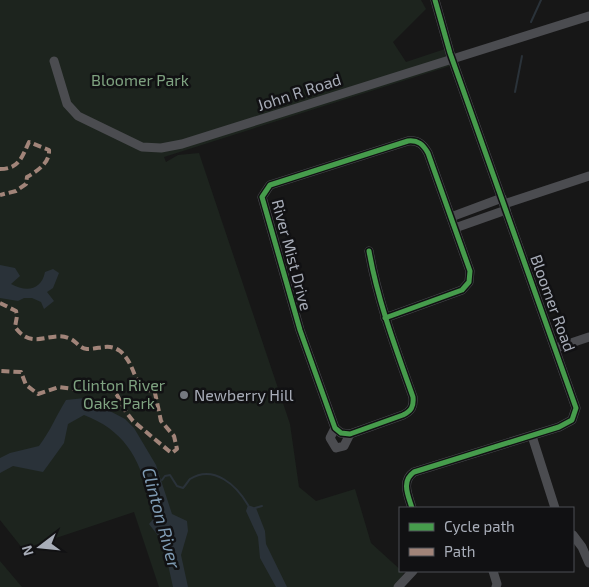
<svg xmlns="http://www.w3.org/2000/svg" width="589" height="587" viewBox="0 0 589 587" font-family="'Exo 2',sans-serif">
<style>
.green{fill:#1d241e}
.water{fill:#2a3239}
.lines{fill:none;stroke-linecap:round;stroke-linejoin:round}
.stream{stroke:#2a3239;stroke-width:2}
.minor{stroke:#4b4c50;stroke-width:9}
.quiet{stroke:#a18479;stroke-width:4;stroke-dasharray:8 4;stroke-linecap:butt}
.cycleway-casing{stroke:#111113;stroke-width:8}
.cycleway{stroke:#469c4c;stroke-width:5}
.poi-dot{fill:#757880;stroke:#111113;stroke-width:2}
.labels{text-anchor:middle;stroke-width:5;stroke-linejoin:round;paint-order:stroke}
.park-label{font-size:16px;fill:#7fa381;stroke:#111113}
.street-label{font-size:16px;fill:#a8adb8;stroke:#111113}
.poi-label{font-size:16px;fill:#a8adb8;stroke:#111113;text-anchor:start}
.water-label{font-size:18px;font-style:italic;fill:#7f9bb3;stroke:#111113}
</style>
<rect width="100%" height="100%" fill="#171717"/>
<g class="green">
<path d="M 0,0 L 421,0 L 426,9 L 393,42 L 406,62 L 448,48 L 453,65 L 164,157 L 166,162 L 178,155 L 199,153 L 290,424 L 299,487 L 316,501 L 355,489 L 371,543 L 404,573 L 395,587 L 159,587 L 134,512 L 23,549 L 0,520 Z"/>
<path d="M 0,561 L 22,587 L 0,587 Z"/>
</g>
<g class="water">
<path d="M 0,265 L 15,268 L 20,276 L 11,284 C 26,292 41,291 45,272 L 53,269 L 59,273 L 53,288 L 47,292 L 54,301 L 44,309 L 41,302 L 32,298 L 24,298 L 18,301 L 0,298 Z"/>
<path d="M 85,398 L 125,419 L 134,428 L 156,465 L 172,514 L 187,521 L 188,531 L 181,555 L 188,587 L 173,587 L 163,542 L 149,524 L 155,517 C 154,514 155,509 154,506 C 152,502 149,500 148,496 C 139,456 123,430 84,415 L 68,424 L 64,443 L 43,472 L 13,466 L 0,473 L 0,458 L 10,453 L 39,446 C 51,430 56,416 66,400 Z"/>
<path d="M 248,505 L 256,508 L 265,531 L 266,544 L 287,587 L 276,587 L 260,558 L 258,537 L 246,511 Z"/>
</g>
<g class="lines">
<g class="stream">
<path d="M 531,22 L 541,0"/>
<path d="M 515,92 L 522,56"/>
<path d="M 162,480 L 165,476 L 170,475 L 177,486 L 183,488 C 186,485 188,481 190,479 C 214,464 237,486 248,505"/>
<path d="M 255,508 L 262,506"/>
</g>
<g class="minor">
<path d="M 54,61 L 67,104 L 78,116 L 142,147 L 161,148 L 182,144 L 589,16"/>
<path d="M 504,204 L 589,176"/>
<path d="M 451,217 L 502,198"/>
<path d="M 455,228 L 506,210"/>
<path d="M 369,251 C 378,302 396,349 413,397 C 414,407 411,411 403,415 L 350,434 L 341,433 L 335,428 L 300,330 L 262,197 L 270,185 L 408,141 C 418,140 423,144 428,153 L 470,271 L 469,282 L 462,290 L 385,318"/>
<path d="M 556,348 L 589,337"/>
<path d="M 335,428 L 330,438 L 336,448 L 344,446 L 350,434"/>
<path d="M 532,436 L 555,508"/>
<path d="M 412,508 C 408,495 401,481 414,472 L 559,427 L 572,420 L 576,408 L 450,53 L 435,0"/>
<path d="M 573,535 L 582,547 L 589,563"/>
<path d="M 493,571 L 497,584 L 496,587"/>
<path d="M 398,587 L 413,571"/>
</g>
<g class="quiet">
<path d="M 0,169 C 19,169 22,157 29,142 L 49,150 C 50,163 37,171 27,177 L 26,184 L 16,191 L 0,195"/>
<path d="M 0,303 L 16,311 L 17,316 L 15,327 C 33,352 51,329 71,339 C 77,342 79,348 87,349 C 100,349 109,343 120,351 C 132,361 133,375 141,387 L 155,393 L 161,421 L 174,436 L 177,449 L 172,453 L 169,451 L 133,421 L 126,412 L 117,395 L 111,390 L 87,385 L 82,390 L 59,387 L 38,394 L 26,385 L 21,372 L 0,371"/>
</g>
<defs>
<g id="cycleway">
<path d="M 369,251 C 378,302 396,349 413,397 C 414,407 411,411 403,415 L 350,434 L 341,433 L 335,428 L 300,330 L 262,197 L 270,185 L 408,141 C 418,140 423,144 428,153 L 470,271 L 469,282 L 462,290 L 385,318"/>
<path d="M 412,508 C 408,495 401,481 414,472 L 559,427 L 572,420 L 576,408 L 450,53 L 435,0"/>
</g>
</defs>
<use href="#cycleway" class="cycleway-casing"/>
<use href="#cycleway" class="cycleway"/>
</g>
<circle class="poi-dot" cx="184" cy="395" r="5"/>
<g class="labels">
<g class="park-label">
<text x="140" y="86">Bloomer Park</text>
<text x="119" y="391">Clinton River<tspan x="119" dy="18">Oaks Park</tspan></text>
</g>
<g class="street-label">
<text transform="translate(299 92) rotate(-18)" y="6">John R Road</text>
<text transform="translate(292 255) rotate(75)" y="6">River Mist Drive</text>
<text transform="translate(553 303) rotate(70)" y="6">Bloomer Road</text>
</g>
<g class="poi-label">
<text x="194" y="401">Newberry Hill</text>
</g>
<g class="water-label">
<text transform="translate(161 518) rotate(75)" y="6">Clinton River</text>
</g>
</g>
<rect x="399" y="507" width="175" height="65" fill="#111113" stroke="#4d4f55"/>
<rect x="409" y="523" width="25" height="8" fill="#469c4c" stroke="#4d4f55"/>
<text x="444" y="532" font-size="15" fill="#a8adb8">Cycle path</text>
<rect x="409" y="548" width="25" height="8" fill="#a18479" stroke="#4d4f55"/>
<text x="444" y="557" font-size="15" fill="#a8adb8">Path</text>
<g transform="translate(40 547) rotate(254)" stroke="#111113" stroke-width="4" paint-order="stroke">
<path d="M0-4L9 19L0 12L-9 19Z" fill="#a8adb8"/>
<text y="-8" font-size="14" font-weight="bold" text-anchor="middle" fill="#a8adb8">N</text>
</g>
</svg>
